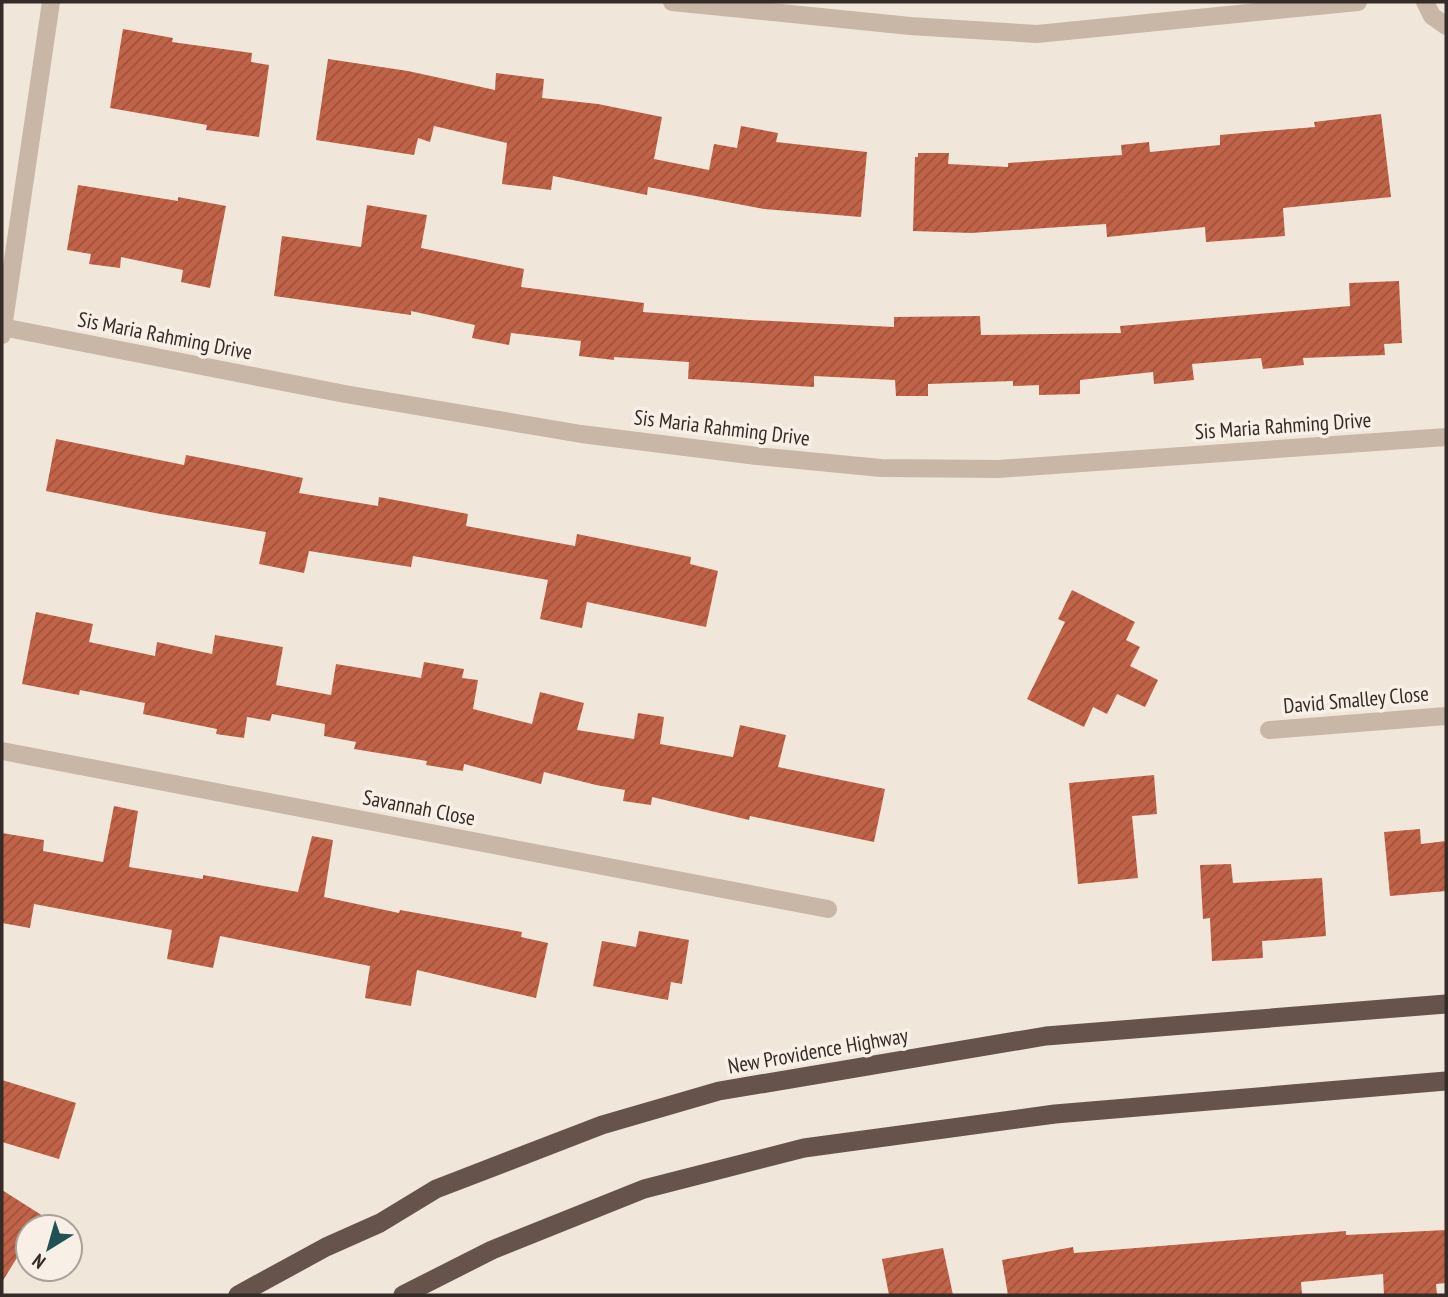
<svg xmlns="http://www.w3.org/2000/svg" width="1448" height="1297" viewBox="0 0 1448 1297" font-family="'PT Sans Narrow',sans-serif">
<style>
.building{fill:url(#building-hatch)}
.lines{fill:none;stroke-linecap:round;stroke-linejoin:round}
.minor{stroke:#c8b6a7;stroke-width:18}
.trunk{stroke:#66544c;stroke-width:19}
.labels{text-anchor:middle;stroke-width:7;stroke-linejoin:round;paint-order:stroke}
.street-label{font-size:21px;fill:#352b27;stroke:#f8f0e7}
</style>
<defs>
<pattern id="building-hatch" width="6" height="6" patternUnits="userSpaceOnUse" patternTransform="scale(1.75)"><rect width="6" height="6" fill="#c16348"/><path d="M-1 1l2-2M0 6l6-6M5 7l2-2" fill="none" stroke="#9e523c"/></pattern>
</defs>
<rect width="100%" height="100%" fill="#f1e6da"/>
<g class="building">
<path d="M 123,29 L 173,38 L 172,42 L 252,53 L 251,62 L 269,65 L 259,137 L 206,130 L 207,125 L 110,108 Z"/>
<path d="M 328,59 L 408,71 L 495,90 L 496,73 L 544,79 L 542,98 L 598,104 L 662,117 L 654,159 L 709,170 L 714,144 L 737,148 L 741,126 L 778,133 L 776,142 L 867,152 L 861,217 L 764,209 L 648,187 L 647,195 L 553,176 L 551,190 L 502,184 L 507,143 L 434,126 L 430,142 L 418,138 L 414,155 L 316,140 Z"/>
<path d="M 1381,114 L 1391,197 L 1283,208 L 1285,236 L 1206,242 L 1205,227 L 1107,237 L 1106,224 L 971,233 L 913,231 L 915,157 L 918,157 L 918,153 L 949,153 L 948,164 L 1008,167 L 1008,163 L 1122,155 L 1121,145 L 1149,142 L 1150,152 L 1220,145 L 1220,135 L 1315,127 L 1314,122 Z"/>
<path d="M 78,185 L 178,201 L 178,197 L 226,206 L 210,288 L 181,282 L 183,270 L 121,257 L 120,268 L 89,264 L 91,254 L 67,250 Z"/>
<path d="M 367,205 L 427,215 L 421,248 L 524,269 L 521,287 L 644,303 L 643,312 L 750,320 L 894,327 L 894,317 L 980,316 L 981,335 L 1121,333 L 1120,326 L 1350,306 L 1349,283 L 1399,281 L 1402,343 L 1384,344 L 1385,355 L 1303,358 L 1304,365 L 1263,369 L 1261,358 L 1192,364 L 1194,380 L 1154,384 L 1153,372 L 1080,380 L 1080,394 L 1039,395 L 1039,385 L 1013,386 L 1013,381 L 928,384 L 928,396 L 896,396 L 895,380 L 814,376 L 814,387 L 688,379 L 689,362 L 614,357 L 614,360 L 579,356 L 581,341 L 511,333 L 509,345 L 472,338 L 475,325 L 411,311 L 411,315 L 274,296 L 282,236 L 361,247 Z"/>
<path d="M 56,439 L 184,465 L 186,455 L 303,478 L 299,493 L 378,506 L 379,497 L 468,514 L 466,526 L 575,546 L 577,534 L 691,557 L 690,564 L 718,571 L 706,627 L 587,602 L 582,628 L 540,619 L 548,580 L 413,556 L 411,567 L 309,551 L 304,573 L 259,564 L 266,532 L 155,513 L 46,491 Z"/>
<path d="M 1072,590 L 1135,622 L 1126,640 L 1140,647 L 1130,666 L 1158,680 L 1145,707 L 1117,694 L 1107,714 L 1093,707 L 1084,727 L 1027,699 L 1065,622 L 1058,619 Z"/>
<path d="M 36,612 L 93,624 L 89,642 L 155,656 L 157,642 L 212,654 L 215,635 L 283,647 L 276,685 L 331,695 L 336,664 L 421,678 L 424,662 L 464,669 L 462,678 L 478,680 L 473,709 L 532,724 L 540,692 L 584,703 L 577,730 L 634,739 L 638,713 L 664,717 L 660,744 L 733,757 L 740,725 L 786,735 L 778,767 L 885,789 L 874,842 L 750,816 L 749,820 L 652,797 L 651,805 L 623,801 L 625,790 L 596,785 L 544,772 L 541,784 L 464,764 L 463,771 L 426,765 L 427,761 L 354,749 L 356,742 L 324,736 L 325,724 L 272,714 L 270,721 L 247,717 L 244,738 L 216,734 L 217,729 L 143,714 L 145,703 L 80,690 L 79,695 L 22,684 Z"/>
<path d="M 1154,775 L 1157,814 L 1132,816 L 1138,878 L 1078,884 L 1069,783 Z"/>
<path d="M 114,806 L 138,811 L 129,867 L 203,879 L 203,875 L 298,892 L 312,836 L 333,840 L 324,897 L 399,913 L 400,910 L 522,932 L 521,937 L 548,943 L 536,998 L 417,970 L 411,1006 L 365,998 L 370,966 L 220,936 L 213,968 L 167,959 L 172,930 L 34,904 L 30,928 L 2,923 L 2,833 L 44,840 L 43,851 L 103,862 Z"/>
<path d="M 1420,829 L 1421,844 L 1446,841 L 1446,891 L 1390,896 L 1384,832 Z"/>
<path d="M 1231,864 L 1233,883 L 1322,878 L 1326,936 L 1262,941 L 1263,958 L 1212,961 L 1210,918 L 1203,919 L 1200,865 Z"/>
<path d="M 639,931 L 689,940 L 682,984 L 671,982 L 668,1000 L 593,986 L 602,941 L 636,947 Z"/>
<path d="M 2,1080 L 76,1103 L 59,1159 L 2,1142 Z"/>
<path d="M 2,1190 L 43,1216 L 36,1227 L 28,1227 L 28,1240 L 2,1282 Z"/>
<path d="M 1446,1230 L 1446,1283 L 1436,1284 L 1437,1295 L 1384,1295 L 1383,1274 L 1301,1282 L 1302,1295 L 1008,1295 L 1002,1260 L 1073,1247 L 1074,1253 L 1346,1231 L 1346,1235 Z"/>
<path d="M 943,1248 L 953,1295 L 889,1295 L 882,1259 Z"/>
</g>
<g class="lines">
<g class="minor">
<path d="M 672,2 L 910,26 L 1037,34 L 1358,2"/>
<path d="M 1425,2 L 1432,16 L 1446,26"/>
<path d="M 2,327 L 345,394 L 581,434 L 757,456 L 881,468 L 998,469 L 1446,437"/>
<path d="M 2,335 L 51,2"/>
<path d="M 1269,730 L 1446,716"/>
<path d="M 2,751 L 828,909"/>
</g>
<g class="trunk">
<path d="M 238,1295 L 326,1247 L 380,1223 L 436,1189 L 602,1125 L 719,1091 L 1046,1036 L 1446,1004"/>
<path d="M 403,1295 L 492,1250 L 644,1189 L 804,1148 L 1055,1114 L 1446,1081"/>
</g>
</g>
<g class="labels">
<g class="street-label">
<text transform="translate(165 336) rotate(11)" y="7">Sis Maria Rahming Drive</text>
<text transform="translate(1283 426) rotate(-4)" y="7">Sis Maria Rahming Drive</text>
<text transform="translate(722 428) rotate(7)" y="7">Sis Maria Rahming Drive</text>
<text transform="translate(1356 700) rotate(-5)" y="7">David Smalley Close</text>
<text transform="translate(419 808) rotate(11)" y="7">Savannah Close</text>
<text transform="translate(818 1051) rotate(-10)" y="7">New Providence Highway</text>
</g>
</g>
<rect width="1448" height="1297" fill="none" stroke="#352b27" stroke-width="7"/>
<g transform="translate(49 1248) rotate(217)"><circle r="33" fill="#f8f0e7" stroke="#aaa19a" stroke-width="2"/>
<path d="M0-5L12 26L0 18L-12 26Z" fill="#1f5254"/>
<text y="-10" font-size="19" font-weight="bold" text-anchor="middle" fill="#352b27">N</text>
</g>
</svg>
